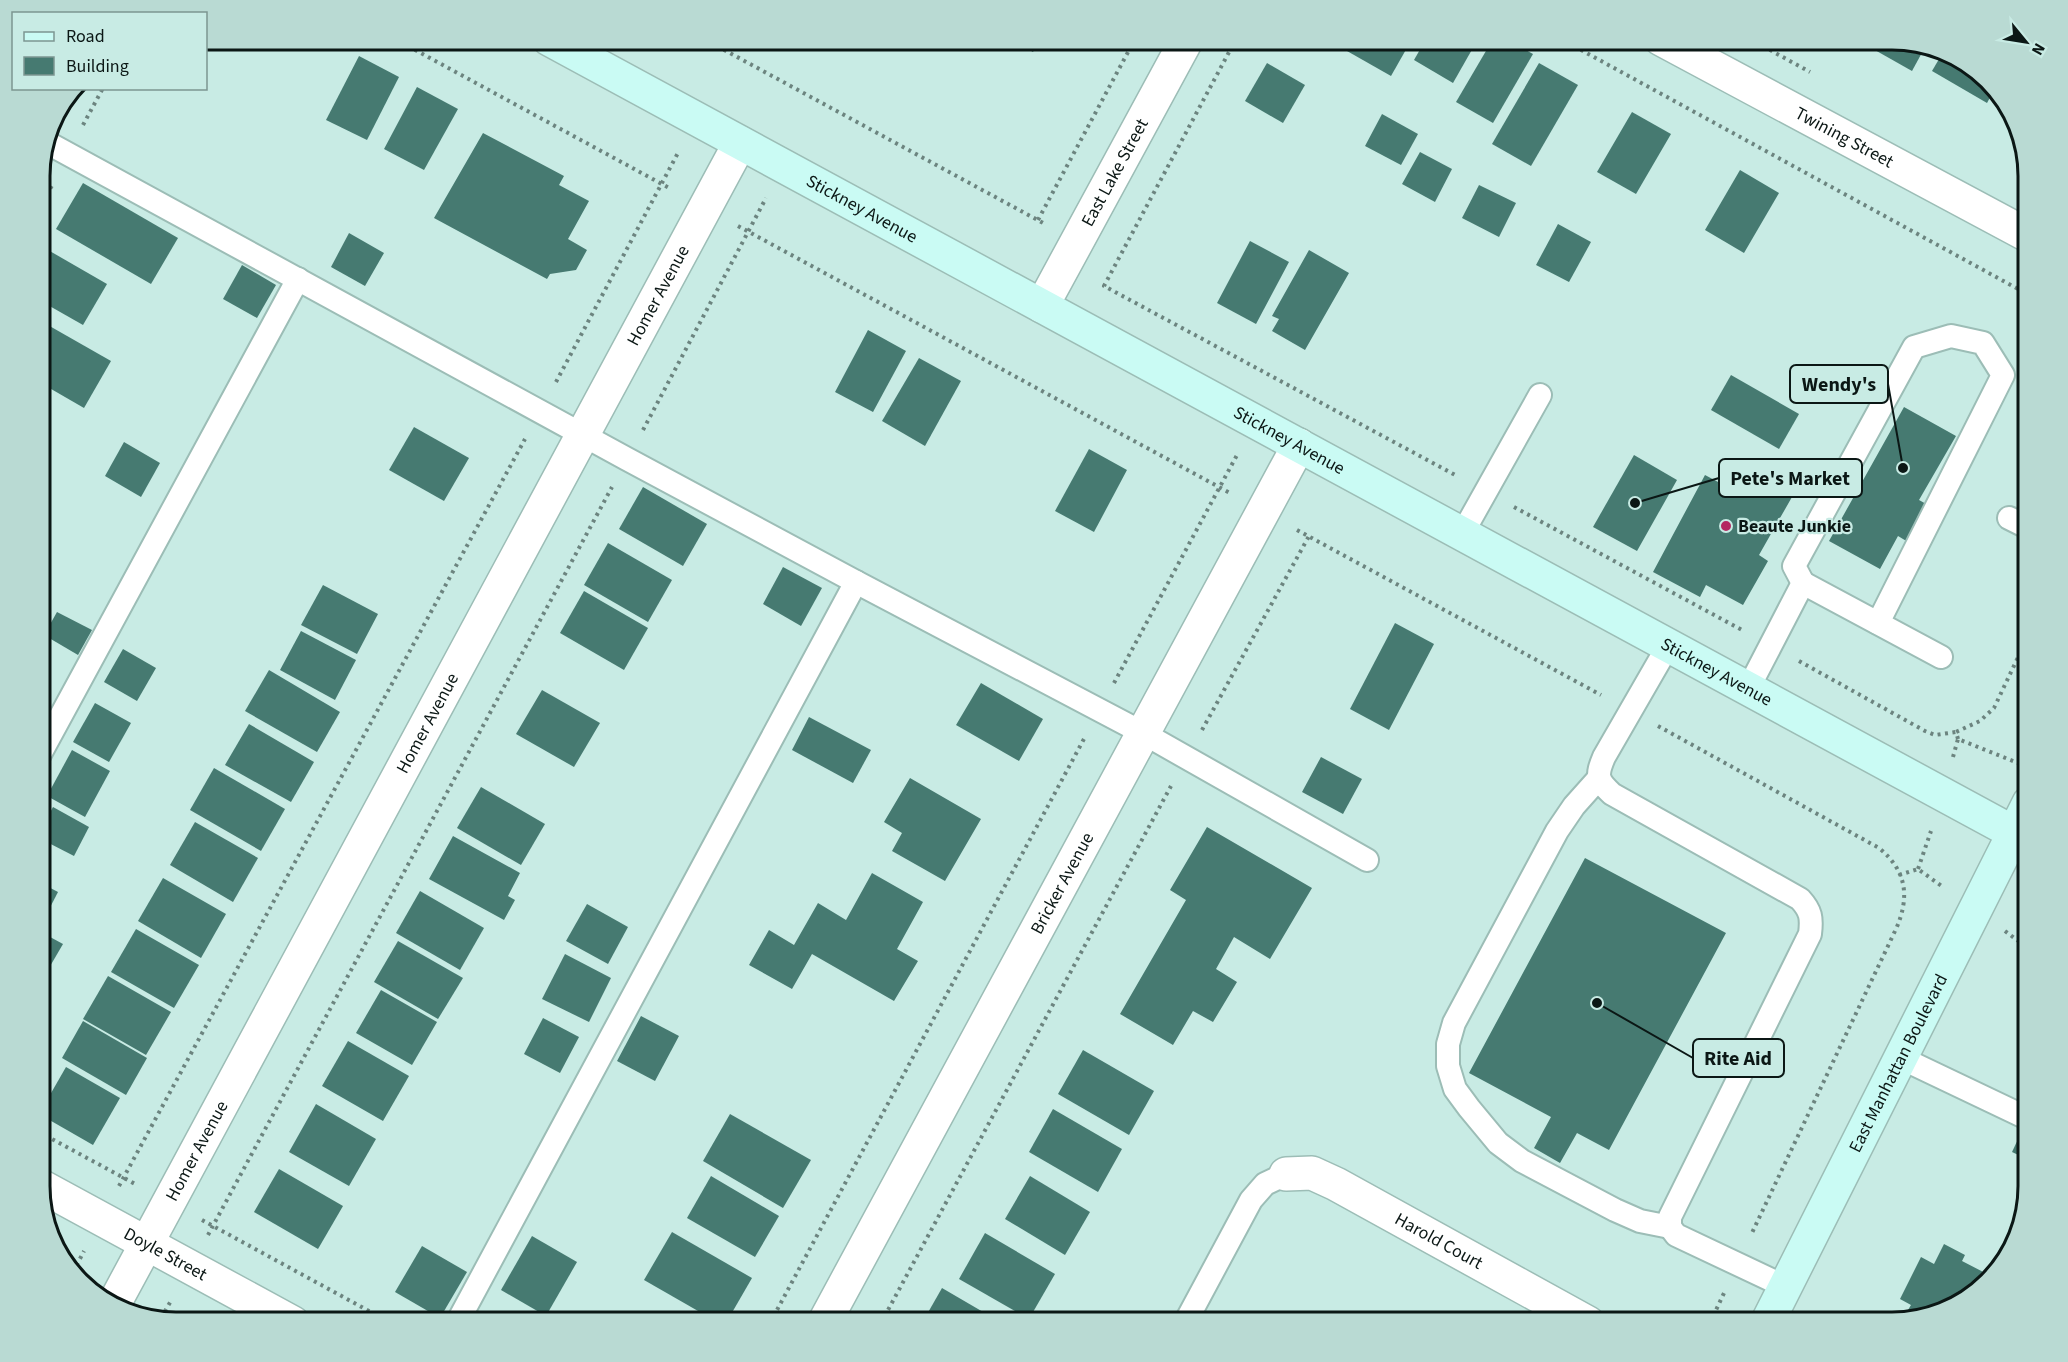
<svg xmlns="http://www.w3.org/2000/svg" width="2068" height="1362" viewBox="0 0 2068 1362" font-family="'Source Sans 3',sans-serif">
<style>
.building{fill:#467a71}
.lines{fill:none;stroke-linecap:round;stroke-linejoin:round}
.lane-casing{stroke:#9cbdb6;stroke-width:26}
.street-casing{stroke:#9cbdb6;stroke-width:36}
.secondary-casing{stroke:#9cbdb6;stroke-width:36}
.path{stroke:#6c847f;stroke-width:4;stroke-dasharray:3 4.5;stroke-linecap:butt}
.lane{stroke:#fff;stroke-width:22}
.street{stroke:#fff;stroke-width:33}
.secondary{stroke:#cafbf4;stroke-width:33}
.poi-dot{fill:#b42861;stroke:#c8ebe4;stroke-width:2}
.labels{text-anchor:middle;stroke-width:4.5;stroke-linejoin:round;paint-order:stroke}
.street-label{font-size:18px;fill:#0b1715;stroke:#c8ebe4}
.poi-label{font-size:18px;font-weight:bold;fill:#0b1715;stroke:#c8ebe4;text-anchor:start}
.rim{fill:none;stroke:#0b1715;stroke-width:3}
.leader{fill:none;stroke:#0b1715;stroke-width:2}
.callout-dot{fill:#0b1715;stroke:#c8ebe4;stroke-width:2}
.callout{fill:#c8ebe4;stroke:#0b1715;stroke-width:2}
.callout-label{font-size:20px;text-anchor:middle;font-weight:bold;fill:#0b1715}
</style>
<rect width="100%" height="100%" fill="#c8ebe4"/>
<g class="building">
<path d="M 1010,39 L 1040,39 L 1033,52 Z"/>
<path d="M 1354,39 L 1412,39 L 1391,76 L 1347,51 Z"/>
<path d="M 1426,39 L 1478,39 L 1453,83 L 1414,60 Z"/>
<path d="M 1493,39 L 1506,39 L 1533,54 L 1493,123 L 1456,102 Z"/>
<path d="M 1869,39 L 1892,39 L 1924,49 L 1912,71 L 1866,45 Z"/>
<path d="M 1942,54 L 1968,62 L 1994,90 L 1987,103 L 1932,71 Z"/>
<path d="M 359,56 L 399,77 L 367,140 L 326,120 Z"/>
<path d="M 1267,63 L 1305,85 L 1283,123 L 1245,101 Z"/>
<path d="M 1539,63 L 1578,85 L 1531,166 L 1492,144 Z"/>
<path d="M 417,87 L 458,109 L 424,170 L 384,149 Z"/>
<path d="M 1632,112 L 1671,134 L 1636,194 L 1597,172 Z"/>
<path d="M 1382,114 L 1418,134 L 1401,165 L 1365,146 Z"/>
<path d="M 483,133 L 564,176 L 559,185 L 589,201 L 568,239 L 587,250 L 576,270 L 550,274 L 547,279 L 434,218 Z"/>
<path d="M 1420,152 L 1452,169 L 1435,202 L 1402,184 Z"/>
<path d="M 1740,170 L 1779,193 L 1744,253 L 1705,230 Z"/>
<path d="M 83,183 L 178,238 L 151,284 L 56,229 Z"/>
<path d="M 1479,185 L 1516,203 L 1499,237 L 1462,218 Z"/>
<path d="M 1558,224 L 1591,242 L 1569,282 L 1536,265 Z"/>
<path d="M 349,233 L 384,253 L 365,286 L 331,267 Z"/>
<path d="M 1250,241 L 1289,262 L 1256,324 L 1217,303 Z"/>
<path d="M 48,250 L 107,284 L 83,325 L 39,300 L 39,266 Z"/>
<path d="M 1309,250 L 1349,273 L 1305,350 L 1272,331 L 1279,319 L 1272,316 Z"/>
<path d="M 242,265 L 276,285 L 257,318 L 223,299 Z"/>
<path d="M 39,320 L 111,361 L 84,408 L 39,382 Z"/>
<path d="M 868,330 L 906,351 L 873,412 L 835,392 Z"/>
<path d="M 919,358 L 961,381 L 925,446 L 882,421 Z"/>
<path d="M 1731,375 L 1799,414 L 1779,449 L 1711,410 Z"/>
<path d="M 39,405 L 51,411 L 39,431 Z"/>
<path d="M 1904,407 L 1956,436 L 1919,500 L 1928,505 L 1908,542 L 1898,536 L 1880,569 L 1829,541 Z"/>
<path d="M 414,427 L 469,458 L 444,501 L 389,470 Z"/>
<path d="M 124,442 L 160,463 L 141,497 L 105,476 Z"/>
<path d="M 1089,449 L 1127,470 L 1094,532 L 1055,511 Z"/>
<path d="M 1634,455 L 1677,480 L 1637,551 L 1593,527 Z"/>
<path d="M 1745,472 L 1792,497 L 1759,555 L 1768,561 L 1743,605 L 1706,585 L 1700,597 L 1653,572 L 1705,475 L 1735,491 Z"/>
<path d="M 643,487 L 707,524 L 683,566 L 619,529 Z"/>
<path d="M 608,543 L 672,580 L 648,622 L 584,585 Z"/>
<path d="M 783,567 L 822,588 L 801,626 L 763,604 Z"/>
<path d="M 323,585 L 378,614 L 357,654 L 301,625 Z"/>
<path d="M 584,591 L 648,628 L 624,670 L 560,633 Z"/>
<path d="M 57,612 L 92,630 L 78,655 L 44,635 Z"/>
<path d="M 1395,623 L 1434,644 L 1389,730 L 1350,709 Z"/>
<path d="M 301,631 L 356,660 L 335,700 L 280,670 Z"/>
<path d="M 123,649 L 156,668 L 137,701 L 104,682 Z"/>
<path d="M 269,670 L 340,712 L 317,752 L 245,711 Z"/>
<path d="M 981,683 L 1043,719 L 1019,761 L 956,725 Z"/>
<path d="M 542,690 L 600,723 L 574,767 L 516,734 Z"/>
<path d="M 95,703 L 131,723 L 109,762 L 73,742 Z"/>
<path d="M 809,717 L 871,750 L 853,783 L 792,750 Z"/>
<path d="M 249,724 L 314,762 L 291,802 L 225,765 Z"/>
<path d="M 72,750 L 110,771 L 85,817 L 47,796 Z"/>
<path d="M 1321,757 L 1362,779 L 1343,814 L 1302,792 Z"/>
<path d="M 214,768 L 285,809 L 261,851 L 190,810 Z"/>
<path d="M 910,778 L 981,819 L 945,881 L 892,851 L 902,833 L 884,822 Z"/>
<path d="M 481,787 L 545,824 L 521,865 L 457,828 Z"/>
<path d="M 53,807 L 89,827 L 74,856 L 39,838 L 39,833 Z"/>
<path d="M 195,822 L 258,858 L 233,902 L 170,865 Z"/>
<path d="M 1207,827 L 1312,888 L 1270,959 L 1234,937 L 1216,969 L 1237,982 L 1213,1022 L 1193,1011 L 1173,1045 L 1120,1014 L 1186,900 L 1170,890 Z"/>
<path d="M 453,836 L 520,873 L 508,896 L 515,900 L 504,920 L 429,879 Z"/>
<path d="M 1585,858 L 1726,933 L 1609,1150 L 1577,1133 L 1560,1163 L 1534,1148 L 1551,1117 L 1469,1073 Z"/>
<path d="M 872,873 L 923,902 L 897,949 L 918,961 L 894,1001 L 812,954 L 792,989 L 749,965 L 769,930 L 794,945 L 818,903 L 846,920 Z"/>
<path d="M 163,878 L 226,914 L 201,958 L 138,921 Z"/>
<path d="M 39,882 L 58,892 L 43,921 L 39,919 Z"/>
<path d="M 420,891 L 484,928 L 460,970 L 396,933 Z"/>
<path d="M 587,904 L 628,927 L 608,964 L 566,941 Z"/>
<path d="M 136,929 L 199,965 L 174,1008 L 111,972 Z"/>
<path d="M 39,931 L 63,944 L 49,968 L 39,963 Z"/>
<path d="M 398,941 L 463,978 L 438,1019 L 374,982 Z"/>
<path d="M 565,954 L 611,978 L 589,1022 L 542,999 Z"/>
<path d="M 108,976 L 171,1012 L 146,1055 L 83,1019 Z"/>
<path d="M 381,990 L 437,1022 L 412,1065 L 356,1033 Z"/>
<path d="M 641,1016 L 679,1036 L 655,1081 L 617,1061 Z"/>
<path d="M 543,1018 L 579,1037 L 560,1073 L 524,1054 Z"/>
<path d="M 83,1021 L 147,1058 L 126,1095 L 62,1058 Z"/>
<path d="M 348,1041 L 409,1076 L 383,1121 L 322,1086 Z"/>
<path d="M 1083,1050 L 1154,1091 L 1129,1135 L 1058,1094 Z"/>
<path d="M 66,1067 L 120,1098 L 93,1145 L 39,1114 Z"/>
<path d="M 316,1104 L 376,1139 L 349,1186 L 289,1152 Z"/>
<path d="M 1053,1109 L 1122,1149 L 1098,1192 L 1029,1152 Z"/>
<path d="M 730,1114 L 811,1160 L 783,1208 L 703,1161 Z"/>
<path d="M 2029,1116 L 2029,1160 L 2012,1152 Z"/>
<path d="M 279,1169 L 343,1206 L 318,1249 L 254,1212 Z"/>
<path d="M 711,1176 L 779,1216 L 755,1257 L 687,1218 Z"/>
<path d="M 1030,1176 L 1090,1212 L 1065,1255 L 1005,1219 Z"/>
<path d="M 672,1232 L 752,1278 L 726,1323 L 719,1323 L 644,1280 Z"/>
<path d="M 985,1233 L 1055,1274 L 1029,1319 L 959,1279 Z"/>
<path d="M 532,1236 L 577,1262 L 546,1316 L 501,1290 Z"/>
<path d="M 1944,1244 L 1965,1255 L 1962,1261 L 1991,1276 L 1960,1305 L 1902,1320 L 1911,1305 L 1900,1299 L 1921,1257 L 1934,1264 Z"/>
<path d="M 422,1246 L 467,1272 L 440,1318 L 395,1292 Z"/>
<path d="M 942,1288 L 1002,1323 L 922,1323 Z"/>
<path d="M 642,1313 L 660,1323 L 637,1323 Z"/>
</g>
<g class="lines">
<defs>
<g id="lane">
<path d="M 46,142 L 627,459 L 856,582 L 1143,733 L 1367,860"/>
<path d="M 2009,518 L 2029,528"/>
<path d="M 1462,534 L 1540,395"/>
<path d="M 1803,583 L 1794,566 L 1914,347 L 1951,336 L 1983,343 L 2003,375 L 1878,623"/>
<path d="M 1668,646 L 1604,757 C 1596,776 1597,780 1612,794 L 1800,899 C 1811,911 1812,918 1810,934 L 1670,1217 L 1670,1227 L 1676,1235 L 1786,1287"/>
<path d="M 1748,689 L 1803,583 L 1941,657"/>
<path d="M 39,756 L 298,279"/>
<path d="M 1599,778 L 1574,806 L 1557,831 L 1454,1023 L 1448,1044 L 1448,1066 L 1455,1089 L 1469,1108 L 1498,1143 L 1522,1161 L 1615,1210 L 1640,1221 L 1670,1227"/>
<path d="M 1901,1058 L 2029,1119"/>
<path d="M 457,1323 L 856,582"/>
<path d="M 1185,1323 L 1251,1200 L 1265,1184 L 1286,1174"/>
</g>
<g id="street">
<path id="s1" d="M 1661,39 L 2029,236"/>
<path id="s2" d="M 1042,306 L 1187,39"/>
<path id="s3" d="M 1286,1174 L 1312,1173 L 1336,1184 L 1588,1323"/>
<path id="s4" d="M 39,1185 L 293,1323"/>
<path id="s5" d="M 114,1304 L 740,143"/>
<path id="s6" d="M 824,1323 L 1299,445"/>
</g>
<g id="secondary">
<path id="s7" d="M 549,39 L 2029,841"/>
<path id="s8" d="M 1767,1323 L 2029,803"/>
</g>
</defs>
<use href="#lane" class="lane-casing"/>
<use href="#street" class="street-casing"/>
<use href="#secondary" class="secondary-casing"/>
<g class="path">
<path d="M 395,39 L 671,189"/>
<path d="M 704,39 L 1045,224"/>
<path d="M 1236,39 L 1104,286 L 1457,476"/>
<path d="M 1561,39 L 2029,295"/>
<path d="M 1750,39 L 1810,72"/>
<path d="M 83,125 L 103,88"/>
<path d="M 39,208 L 54,182"/>
<path d="M 1038,220 L 1135,39"/>
<path d="M 738,226 L 1230,493"/>
<path d="M 556,382 L 679,151"/>
<path d="M 643,430 L 766,198"/>
<path d="M 1514,507 L 1742,630"/>
<path d="M 1297,530 L 1601,695"/>
<path d="M 1799,661 L 1925,731 L 1935,735 L 1956,732"/>
<path d="M 1114,683 L 1237,455"/>
<path d="M 1658,726 L 1879,848 C 1907,871 1910,897 1896,929 L 1751,1235"/>
<path d="M 1202,730 L 1309,536"/>
<path d="M 1958,739 L 1956,732 L 1980,721 L 1994,708 L 2029,634"/>
<path d="M 1953,757 L 1958,739 L 2023,765"/>
<path d="M 1918,869 L 1931,831"/>
<path d="M 1899,875 L 1918,869 L 1943,887"/>
<path d="M 2005,931 L 2029,949"/>
<path d="M 39,1132 L 137,1185"/>
<path d="M 119,1186 L 525,439"/>
<path d="M 202,1220 L 391,1323"/>
<path d="M 208,1235 L 612,487"/>
<path d="M 73,1272 L 84,1251"/>
<path d="M 161,1318 L 172,1299"/>
<path d="M 770,1323 L 1085,737"/>
<path d="M 881,1323 L 1171,786"/>
<path d="M 1710,1323 L 1724,1293"/>
</g>
<use href="#lane" class="lane"/>
<use href="#street" class="street"/>
<use href="#secondary" class="secondary"/>
</g>
<circle class="poi-dot" cx="1726" cy="526" r="6"/>
<g class="labels">
<g class="street-label">
<text dy="6" stroke="none"><textPath href="#s1" startOffset="208">Twining Street</textPath></text>
<text dy="6" stroke="none"><textPath href="#s2" startOffset="152">East Lake Street</textPath></text>
<text dy="6" stroke="none"><textPath href="#s7" startOffset="356">Stickney Avenue</textPath></text>
<text dy="6" stroke="none"><textPath href="#s5" startOffset="1146">Homer Avenue</textPath></text>
<text dy="6" stroke="none"><textPath href="#s7" startOffset="842">Stickney Avenue</textPath></text>
<text dy="6" stroke="none"><textPath href="#s7" startOffset="1328">Stickney Avenue</textPath></text>
<text dy="6" stroke="none"><textPath href="#s5" startOffset="660">Homer Avenue</textPath></text>
<text dy="6" stroke="none"><textPath href="#s6" startOffset="500">Bricker Avenue</textPath></text>
<text dy="6" stroke="none"><textPath href="#s8" startOffset="291">East Manhattan Boulevard</textPath></text>
<text dy="6" stroke="none"><textPath href="#s5" startOffset="174">Homer Avenue</textPath></text>
<text dy="6" stroke="none"><textPath href="#s3" startOffset="170">Harold Court</textPath></text>
<text dy="6" stroke="none"><textPath href="#s4" startOffset="144">Doyle Street</textPath></text>
</g>
<g class="poi-label">
<text x="1738" y="532">Beaute Junkie</text>
</g>
</g>
<path d="M0 0H2068V1362H0ZM176 50H1892A126 126 0 0 1 2018 176V1186A126 126 0 0 1 1892 1312H176A126 126 0 0 1 50 1186V176A126 126 0 0 1 176 50Z" fill="#b9dad3" fill-rule="evenodd"/>
<path class="rim" d="M176 50H1892A126 126 0 0 1 2018 176V1186A126 126 0 0 1 1892 1312H176A126 126 0 0 1 50 1186V176A126 126 0 0 1 176 50Z"/>
<path class="leader" d="M1903 468L1888 384M1635 503L1719 478M1597 1003L1693 1058"/>
<g class="callout-dot">
<circle cx="1903" cy="468" r="6"/>
<circle cx="1635" cy="503" r="6"/>
<circle cx="1597" cy="1003" r="6"/>
</g>
<g class="callout">
<rect x="1790" y="365" width="98" height="38" rx="6"/>
<rect x="1719" y="459" width="143" height="38" rx="6"/>
<rect x="1693" y="1039" width="91" height="38" rx="6"/>
</g>
<g class="callout-label">
<text x="1839" y="391">Wendy's</text>
<text x="1790" y="485">Pete's Market</text>
<text x="1738" y="1065">Rite Aid</text>
</g>
<rect x="12" y="12" width="195" height="78" fill="#c8ebe4" stroke="#7c9691" stroke-width="1.5"/>
<rect x="24" y="32" width="30" height="9" fill="#cafbf4" stroke="#7c9691" stroke-width="1.5"/>
<text x="66" y="42" font-size="18" fill="#0b1715">Road</text>
<rect x="24" y="57" width="30" height="18" fill="#467a71" stroke="#7c9691" stroke-width="1.5"/>
<text x="66" y="72" font-size="18" fill="#0b1715">Building</text>
<g transform="translate(2026 42) rotate(120)" stroke="#c8ebe4" stroke-width="4.5" paint-order="stroke">
<path d="M0-4.5L10 22L0 15L-10 22Z" fill="#0b1715"/>
<text y="-9" font-size="16" font-weight="bold" text-anchor="middle" fill="#0b1715">N</text>
</g>
</svg>
